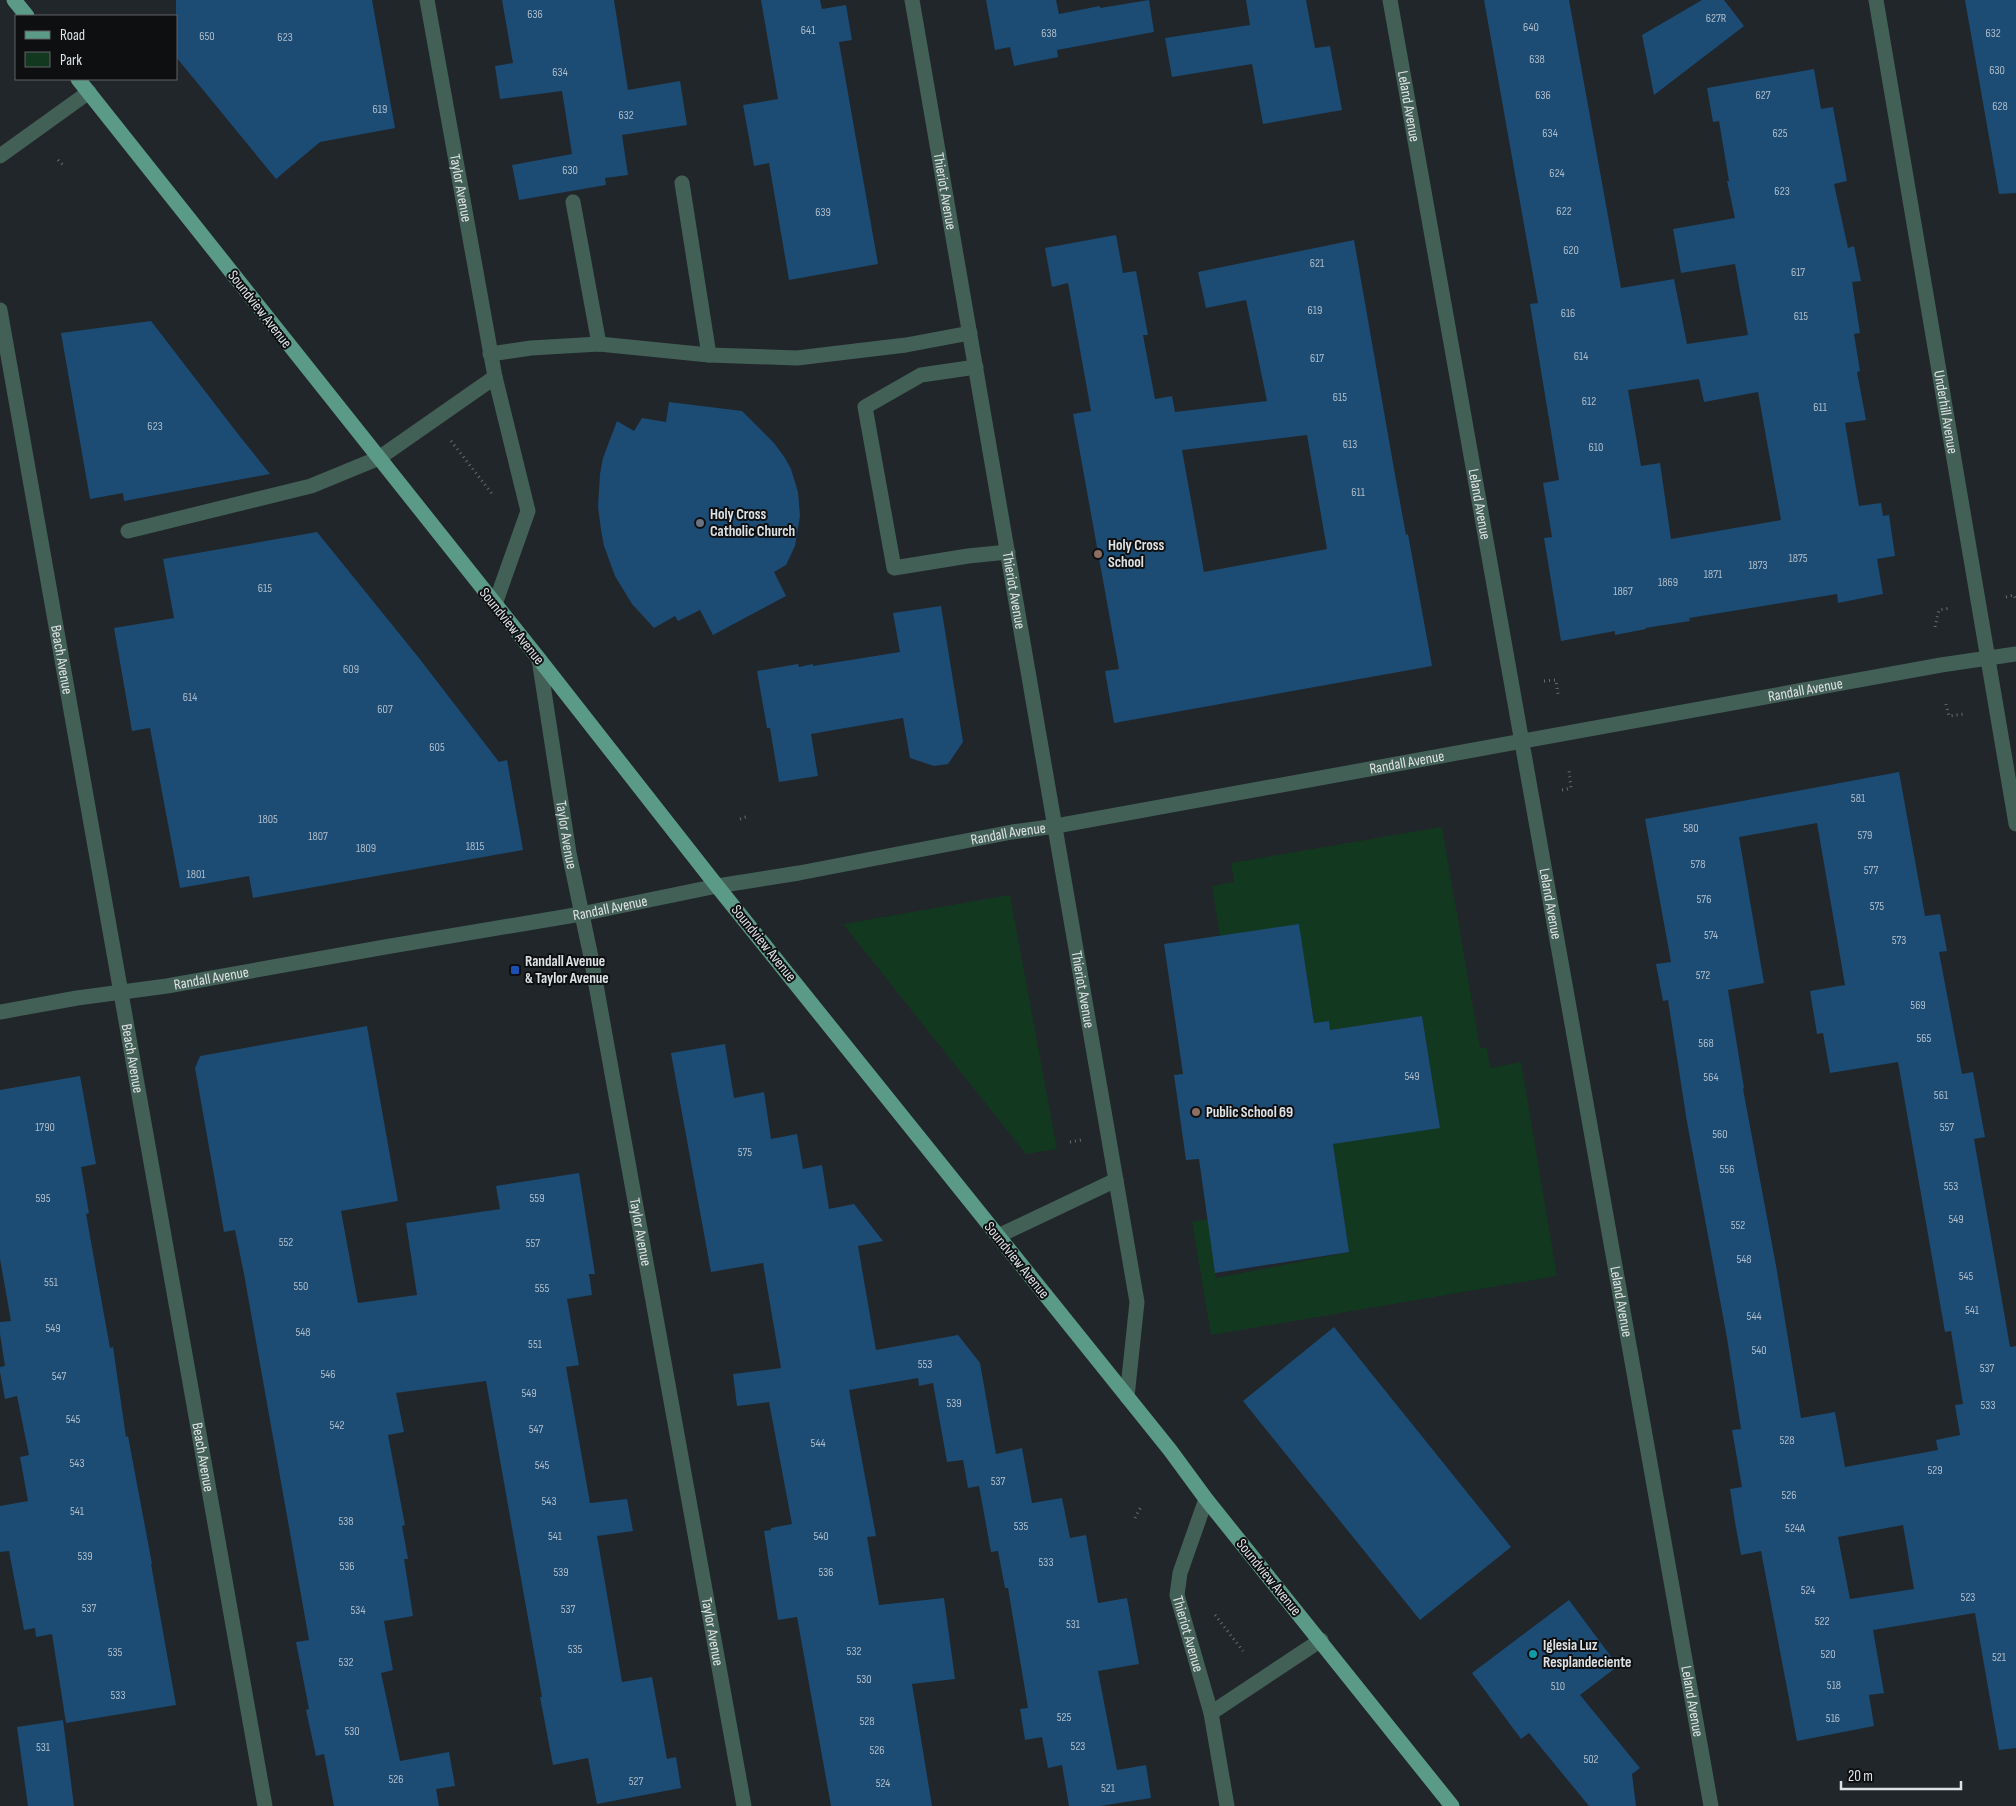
<svg xmlns="http://www.w3.org/2000/svg" width="2016" height="1806" viewBox="0 0 2016 1806" font-family="'Sofia Sans Condensed',sans-serif">
<style>
.green{fill:#133820}
.building{fill:#1c4b74;fill-rule:evenodd}
.lines{fill:none;stroke-linecap:round;stroke-linejoin:round}
.path{stroke:#686d70;stroke-width:3;stroke-dasharray:1 4;stroke-linecap:butt}
.minor{stroke:#436056;stroke-width:15}
.major{stroke:#5b9a86;stroke-width:15}
.worship-dot{fill:#6b7280;stroke:#0d0f11;stroke-width:2}
.education-dot{fill:#8d6e63;stroke:#0d0f11;stroke-width:2}
.transit-dot{fill:#1a4fb4;stroke:#0d0f11;stroke-width:2}
.culture-dot{fill:#0f9aa8;stroke:#0d0f11;stroke-width:2}
.labels{text-anchor:middle;stroke-width:4;stroke-linejoin:round;paint-order:stroke}
.number-label{font-size:12px;fill:#aebcc9}
.street-label{font-size:15px;fill:#dfe2e5;stroke:#0d0f11}
.poi-label{font-size:15px;font-weight:bold;fill:#dfe2e5;stroke:#0d0f11;text-anchor:start}
</style>
<rect width="100%" height="100%" fill="#21262a"/>
<g class="green">
<path d="M 1442,827 L 1480,1048 L 1487,1048 L 1490,1068 L 1521,1062 L 1557,1276 L 1211,1335 L 1192,1222 L 1208,1219 L 1216,1278 L 1349,1252 L 1333,1144 L 1440,1127 L 1422,1016 L 1330,1030 L 1328,1021 L 1314,1023 L 1299,925 L 1220,936 L 1212,886 L 1234,882 L 1231,863 Z"/>
<path d="M 1010,895 L 1057,1149 L 1026,1154 L 843,924 Z"/>
</g>
<g class="building">
<path d="M 176,0 L 372,0 L 395,128 L 320,142 L 276,179 L 176,57 Z"/>
<path d="M 502,0 L 614,0 L 628,90 L 680,81 L 687,125 L 622,135 L 628,175 L 605,178 L 606,185 L 519,200 L 512,165 L 572,154 L 562,91 L 500,99 L 495,66 L 513,63 Z"/>
<path d="M 761,0 L 820,0 L 822,9 L 846,5 L 852,40 L 839,42 L 878,264 L 789,280 L 769,163 L 754,166 L 743,105 L 778,99 Z"/>
<path d="M 986,0 L 1056,0 L 1059,14 L 1100,6 L 1100,8 L 1149,0 L 1154,32 L 1057,50 L 1058,57 L 1014,66 L 1010,47 L 995,50 Z"/>
<path d="M 1246,0 L 1306,0 L 1315,48 L 1330,46 L 1342,110 L 1263,124 L 1252,64 L 1172,77 L 1165,38 L 1250,25 Z"/>
<path d="M 1484,0 L 1569,0 L 1621,288 L 1674,279 L 1687,344 L 1748,335 L 1735,264 L 1681,273 L 1673,229 L 1735,218 L 1727,181 L 1729,181 L 1719,121 L 1713,122 L 1707,88 L 1814,69 L 1821,109 L 1833,107 L 1847,181 L 1834,184 L 1848,248 L 1854,246 L 1861,281 L 1852,282 L 1860,333 L 1854,334 L 1860,371 L 1857,372 L 1866,420 L 1845,423 L 1859,506 L 1881,503 L 1883,516 L 1889,515 L 1895,556 L 1877,559 L 1883,594 L 1838,603 L 1837,594 L 1689,618 L 1690,621 L 1645,628 L 1646,629 L 1615,635 L 1615,631 L 1561,641 L 1544,538 L 1552,537 L 1543,483 L 1559,480 L 1530,304 L 1538,303 ZM 1699,379 L 1704,402 L 1758,392 L 1781,520 L 1671,539 L 1660,463 L 1641,466 L 1628,390 Z"/>
<path d="M 1702,0 L 1724,0 L 1744,26 L 1654,95 L 1642,35 Z"/>
<path d="M 1965,0 L 2016,0 L 2016,193 L 1999,194 Z"/>
<path d="M 1116,235 L 1123,273 L 1136,271 L 1148,335 L 1143,335 L 1155,399 L 1172,396 L 1175,412 L 1267,401 L 1246,300 L 1206,308 L 1198,272 L 1354,240 L 1394,469 L 1406,535 L 1408,534 L 1432,666 L 1114,723 L 1105,671 L 1119,669 L 1073,414 L 1091,411 L 1068,283 L 1052,287 L 1045,248 ZM 1307,435 L 1327,549 L 1204,572 L 1182,450 Z"/>
<path d="M 151,321 L 238,434 L 270,474 L 124,501 L 123,493 L 90,499 L 61,333 Z"/>
<path d="M 669,402 L 742,411 L 774,443 L 785,458 L 791,469 L 798,492 L 800,516 L 795,546 L 786,565 L 774,572 L 786,596 L 713,635 L 700,610 L 678,621 L 675,616 L 654,628 L 632,604 L 615,576 L 604,546 L 601,530 L 598,507 L 600,474 L 603,458 L 617,421 L 634,431 L 642,418 L 666,422 Z"/>
<path d="M 317,532 L 419,658 L 499,762 L 507,760 L 523,850 L 253,898 L 249,876 L 180,888 L 150,728 L 132,731 L 114,628 L 174,618 L 163,559 Z"/>
<path d="M 941,606 L 963,742 L 948,764 L 934,766 L 910,758 L 903,718 L 811,734 L 818,776 L 779,782 L 770,728 L 767,728 L 757,671 L 798,664 L 799,667 L 813,664 L 813,666 L 900,652 L 893,613 Z"/>
<path d="M 1899,772 L 1925,916 L 1940,914 L 1947,951 L 1939,952 L 1962,1074 L 1973,1072 L 1985,1137 L 1974,1139 L 2010,1347 L 2016,1346 L 2016,1748 L 1999,1750 L 1975,1613 L 1873,1630 L 1884,1693 L 1869,1695 L 1874,1726 L 1797,1741 L 1761,1551 L 1741,1555 L 1735,1522 L 1730,1489 L 1742,1487 L 1732,1430 L 1741,1429 L 1727,1338 L 1687,1122 L 1668,1000 L 1663,1001 L 1656,964 L 1671,962 L 1645,819 ZM 1817,823 L 1845,985 L 1810,991 L 1817,1034 L 1823,1033 L 1830,1073 L 1898,1062 L 1945,1332 L 1951,1331 L 1963,1404 L 1955,1405 L 1960,1435 L 1936,1440 L 1938,1450 L 1845,1467 L 1835,1412 L 1801,1418 L 1777,1271 L 1743,1089 L 1744,1088 L 1728,990 L 1764,983 L 1739,837 ZM 1903,1525 L 1914,1589 L 1850,1599 L 1838,1537 Z"/>
<path d="M 1299,924 L 1314,1023 L 1329,1021 L 1330,1030 L 1422,1016 L 1440,1128 L 1333,1144 L 1349,1252 L 1215,1273 L 1199,1159 L 1186,1160 L 1174,1075 L 1183,1074 L 1164,944 Z"/>
<path d="M 367,1026 L 398,1201 L 341,1211 L 358,1303 L 417,1295 L 406,1223 L 500,1209 L 496,1186 L 579,1173 L 595,1274 L 589,1274 L 592,1295 L 567,1299 L 579,1365 L 566,1367 L 590,1503 L 627,1499 L 633,1531 L 597,1536 L 622,1682 L 652,1677 L 667,1759 L 676,1757 L 681,1788 L 597,1804 L 588,1758 L 553,1765 L 540,1697 L 542,1697 L 486,1381 L 396,1393 L 404,1432 L 388,1435 L 405,1525 L 402,1526 L 408,1559 L 404,1559 L 413,1616 L 384,1621 L 393,1670 L 381,1673 L 400,1761 L 449,1752 L 455,1786 L 436,1789 L 439,1806 L 334,1806 L 324,1754 L 316,1756 L 306,1710 L 309,1709 L 296,1642 L 309,1640 L 244,1274 L 235,1230 L 224,1232 L 195,1068 L 200,1056 Z"/>
<path d="M 725,1044 L 734,1098 L 764,1092 L 771,1139 L 797,1134 L 803,1169 L 822,1165 L 829,1209 L 854,1204 L 883,1241 L 858,1246 L 876,1350 L 958,1335 L 980,1363 L 996,1454 L 1022,1448 L 1032,1503 L 1062,1498 L 1070,1538 L 1086,1535 L 1098,1603 L 1127,1598 L 1139,1664 L 1098,1671 L 1117,1770 L 1146,1765 L 1151,1798 L 1100,1806 L 1069,1806 L 1062,1765 L 1048,1768 L 1042,1737 L 1025,1740 L 1020,1709 L 1028,1708 L 1008,1588 L 1005,1588 L 998,1551 L 991,1552 L 979,1486 L 968,1488 L 963,1460 L 947,1462 L 933,1383 L 919,1386 L 918,1378 L 849,1390 L 876,1536 L 867,1537 L 879,1605 L 944,1598 L 955,1679 L 912,1684 L 932,1806 L 831,1806 L 797,1617 L 778,1620 L 764,1531 L 771,1530 L 771,1528 L 792,1524 L 769,1402 L 737,1406 L 733,1374 L 781,1368 L 763,1263 L 711,1272 L 671,1053 Z"/>
<path d="M 80,1076 L 96,1164 L 81,1167 L 89,1213 L 86,1214 L 110,1348 L 113,1347 L 126,1437 L 128,1436 L 152,1564 L 151,1564 L 176,1705 L 66,1723 L 52,1634 L 36,1637 L 35,1628 L 24,1630 L 9,1551 L 0,1552 L 0,1506 L 28,1501 L 20,1457 L 29,1455 L 17,1396 L 5,1399 L 0,1372 L 0,1367 L 5,1366 L 0,1334 L 0,1322 L 11,1321 L 0,1259 L 0,1090 Z"/>
<path d="M 1334,1327 L 1511,1547 L 1420,1620 L 1243,1401 Z"/>
<path d="M 1569,1600 L 1618,1666 L 1580,1695 L 1640,1768 L 1632,1774 L 1636,1806 L 1589,1806 L 1529,1733 L 1521,1739 L 1472,1673 Z"/>
<path d="M 63,1720 L 74,1806 L 28,1806 L 17,1727 Z"/>
</g>
<g class="lines">
<g class="path">
<path d="M 58,160 L 65,167"/>
<path d="M 451,441 L 493,495"/>
<path d="M 2006,597 L 2014,595 L 2016,599"/>
<path d="M 1935,627 L 1939,610 L 1950,608"/>
<path d="M 1544,681 L 1556,680 L 1558,694"/>
<path d="M 1946,704 L 1949,716 L 1964,714"/>
<path d="M 1562,790 L 1571,788 L 1569,770"/>
<path d="M 740,819 L 748,816"/>
<path d="M 1070,1142 L 1081,1140"/>
<path d="M 1135,1518 L 1142,1505"/>
<path d="M 1215,1615 L 1243,1651"/>
</g>
<g class="minor">
<path id="s1" d="M 427,0 L 495,377 L 528,511 L 495,604"/>
<path id="s2" d="M 912,0 L 1137,1302 L 1127,1397"/>
<path id="s3" d="M 1390,0 L 1711,1806"/>
<path id="s4" d="M 1876,0 L 2016,824"/>
<path d="M 0,156 L 89,92"/>
<path d="M 682,183 L 709,355"/>
<path d="M 573,202 L 599,344"/>
<path id="s5" d="M 0,310 L 265,1806"/>
<path d="M 490,354 L 531,348 L 599,344 L 709,355 L 797,358 L 906,345 L 970,333"/>
<path d="M 976,367 L 921,375 L 865,407 L 894,568 L 968,556 L 1008,552"/>
<path d="M 128,531 L 311,486 L 379,458 L 495,377"/>
<path id="s6" d="M 539,659 L 569,853 L 591,957 L 744,1806"/>
<path id="s7" d="M 0,1012 L 77,998 L 167,986 L 385,947 L 581,914 L 717,886 L 799,873 L 1012,832 L 1056,826 L 1941,665 L 2016,654"/>
<path d="M 998,1236 L 1116,1180"/>
<path id="s8" d="M 1206,1499 L 1180,1573 L 1177,1595 L 1211,1713 L 1227,1806"/>
<path d="M 1211,1713 L 1321,1640"/>
</g>
<g class="major">
<path d="M 14,0 L 27,16"/>
<path d="M 78,79 L 539,659 L 717,886 L 1170,1450 L 1206,1499 L 1452,1806"/>
</g>
</g>
<circle class="worship-dot" cx="700" cy="523" r="5"/>
<g class="education-dot">
<circle cx="1098" cy="554" r="5"/>
<circle cx="1196" cy="1112" r="5"/>
</g>
<rect class="transit-dot" x="510" y="965" width="10" height="10" rx="2.5"/>
<circle class="culture-dot" cx="1533" cy="1654" r="5"/>
<g class="labels">
<g class="number-label">
<text x="535" y="18">636</text>
<text x="1716" y="22">627R</text>
<text x="1531" y="31">640</text>
<text x="808" y="34">641</text>
<text x="1049" y="37">638</text>
<text x="1993" y="37">632</text>
<text x="207" y="40">650</text>
<text x="285" y="41">623</text>
<text x="1537" y="63">638</text>
<text x="1997" y="74">630</text>
<text x="560" y="76">634</text>
<text x="1543" y="99">636</text>
<text x="1763" y="99">627</text>
<text x="2000" y="110">628</text>
<text x="380" y="113">619</text>
<text x="626" y="119">632</text>
<text x="1550" y="137">634</text>
<text x="1780" y="137">625</text>
<text x="570" y="174">630</text>
<text x="1557" y="177">624</text>
<text x="1782" y="195">623</text>
<text x="1564" y="215">622</text>
<text x="823" y="216">639</text>
<text x="1571" y="254">620</text>
<text x="1317" y="267">621</text>
<text x="1798" y="276">617</text>
<text x="1315" y="314">619</text>
<text x="1568" y="317">616</text>
<text x="1801" y="320">615</text>
<text x="1581" y="360">614</text>
<text x="1317" y="362">617</text>
<text x="1340" y="401">615</text>
<text x="1589" y="405">612</text>
<text x="1820" y="411">611</text>
<text x="155" y="430">623</text>
<text x="1350" y="448">613</text>
<text x="1596" y="451">610</text>
<text x="1358" y="496">611</text>
<text x="1798" y="562">1875</text>
<text x="1758" y="569">1873</text>
<text x="1713" y="578">1871</text>
<text x="1668" y="586">1869</text>
<text x="265" y="592">615</text>
<text x="1623" y="595">1867</text>
<text x="351" y="673">609</text>
<text x="190" y="701">614</text>
<text x="385" y="713">607</text>
<text x="437" y="751">605</text>
<text x="1858" y="802">581</text>
<text x="268" y="823">1805</text>
<text x="1691" y="832">580</text>
<text x="1865" y="839">579</text>
<text x="318" y="840">1807</text>
<text x="475" y="850">1815</text>
<text x="366" y="852">1809</text>
<text x="1698" y="868">578</text>
<text x="1871" y="874">577</text>
<text x="196" y="878">1801</text>
<text x="1704" y="903">576</text>
<text x="1877" y="910">575</text>
<text x="1711" y="939">574</text>
<text x="1899" y="944">573</text>
<text x="1703" y="979">572</text>
<text x="1918" y="1009">569</text>
<text x="1924" y="1042">565</text>
<text x="1706" y="1047">568</text>
<text x="1412" y="1080">549</text>
<text x="1711" y="1081">564</text>
<text x="1941" y="1099">561</text>
<text x="45" y="1131">1790</text>
<text x="1947" y="1131">557</text>
<text x="1720" y="1138">560</text>
<text x="745" y="1156">575</text>
<text x="1727" y="1173">556</text>
<text x="1951" y="1190">553</text>
<text x="43" y="1202">595</text>
<text x="537" y="1202">559</text>
<text x="1956" y="1223">549</text>
<text x="1738" y="1229">552</text>
<text x="286" y="1246">552</text>
<text x="533" y="1247">557</text>
<text x="1744" y="1263">548</text>
<text x="1966" y="1280">545</text>
<text x="51" y="1286">551</text>
<text x="301" y="1290">550</text>
<text x="542" y="1292">555</text>
<text x="1972" y="1314">541</text>
<text x="1754" y="1320">544</text>
<text x="53" y="1332">549</text>
<text x="303" y="1336">548</text>
<text x="535" y="1348">551</text>
<text x="1759" y="1354">540</text>
<text x="925" y="1368">553</text>
<text x="1987" y="1372">537</text>
<text x="328" y="1378">546</text>
<text x="59" y="1380">547</text>
<text x="529" y="1397">549</text>
<text x="954" y="1407">539</text>
<text x="1988" y="1409">533</text>
<text x="73" y="1423">545</text>
<text x="337" y="1429">542</text>
<text x="536" y="1433">547</text>
<text x="1787" y="1444">528</text>
<text x="818" y="1447">544</text>
<text x="77" y="1467">543</text>
<text x="542" y="1469">545</text>
<text x="1935" y="1474">529</text>
<text x="998" y="1485">537</text>
<text x="1789" y="1499">526</text>
<text x="549" y="1505">543</text>
<text x="77" y="1515">541</text>
<text x="346" y="1525">538</text>
<text x="1021" y="1530">535</text>
<text x="1795" y="1532">524A</text>
<text x="555" y="1540">541</text>
<text x="821" y="1540">540</text>
<text x="85" y="1560">539</text>
<text x="1046" y="1566">533</text>
<text x="347" y="1570">536</text>
<text x="561" y="1576">539</text>
<text x="826" y="1576">536</text>
<text x="1808" y="1594">524</text>
<text x="1968" y="1601">523</text>
<text x="89" y="1612">537</text>
<text x="568" y="1613">537</text>
<text x="358" y="1614">534</text>
<text x="1822" y="1625">522</text>
<text x="1073" y="1628">531</text>
<text x="575" y="1653">535</text>
<text x="854" y="1655">532</text>
<text x="115" y="1656">535</text>
<text x="1828" y="1658">520</text>
<text x="1999" y="1661">521</text>
<text x="346" y="1666">532</text>
<text x="864" y="1683">530</text>
<text x="1834" y="1689">518</text>
<text x="1558" y="1690">510</text>
<text x="118" y="1699">533</text>
<text x="1064" y="1721">525</text>
<text x="1833" y="1722">516</text>
<text x="867" y="1725">528</text>
<text x="352" y="1735">530</text>
<text x="1078" y="1750">523</text>
<text x="43" y="1751">531</text>
<text x="877" y="1754">526</text>
<text x="1591" y="1763">502</text>
<text x="396" y="1783">526</text>
<text x="636" y="1785">527</text>
<text x="883" y="1787">524</text>
<text x="1108" y="1792">521</text>
</g>
<g class="street-label">
<text dy="5" stroke="none"><textPath href="#s3" startOffset="108">Leland Avenue</textPath></text>
<text dy="5" stroke="none"><textPath href="#s1" startOffset="191">Taylor Avenue</textPath></text>
<text dy="5" stroke="none"><textPath href="#s2" startOffset="194">Thieriot Avenue</textPath></text>
<text transform="translate(260 309) rotate(52)" y="5">Soundview Avenue</text>
<text dy="5" stroke="none"><textPath href="#s4" startOffset="418">Underhill Avenue</textPath></text>
<text dy="5" stroke="none"><textPath href="#s3" startOffset="512">Leland Avenue</textPath></text>
<text dy="5" stroke="none"><textPath href="#s2" startOffset="599">Thieriot Avenue</textPath></text>
<text transform="translate(512 626) rotate(51)" y="5">Soundview Avenue</text>
<text dy="5" stroke="none"><textPath href="#s5" startOffset="355">Beach Avenue</textPath></text>
<text dy="5" stroke="none"><textPath href="#s7" startOffset="1834">Randall Avenue</textPath></text>
<text dy="5" stroke="none"><textPath href="#s7" startOffset="1429">Randall Avenue</textPath></text>
<text dy="5" stroke="none"><textPath href="#s6" startOffset="178">Taylor Avenue</textPath></text>
<text dy="5" stroke="none"><textPath href="#s7" startOffset="1024">Randall Avenue</textPath></text>
<text dy="5" stroke="none"><textPath href="#s3" startOffset="918">Leland Avenue</textPath></text>
<text dy="5" stroke="none"><textPath href="#s7" startOffset="619">Randall Avenue</textPath></text>
<text transform="translate(764 943) rotate(51)" y="5">Soundview Avenue</text>
<text dy="5" stroke="none"><textPath href="#s7" startOffset="214">Randall Avenue</textPath></text>
<text dy="5" stroke="none"><textPath href="#s2" startOffset="1004">Thieriot Avenue</textPath></text>
<text dy="5" stroke="none"><textPath href="#s5" startOffset="760">Beach Avenue</textPath></text>
<text dy="5" stroke="none"><textPath href="#s6" startOffset="582">Taylor Avenue</textPath></text>
<text transform="translate(1017 1260) rotate(51)" y="5">Soundview Avenue</text>
<text dy="5" stroke="none"><textPath href="#s3" startOffset="1322">Leland Avenue</textPath></text>
<text dy="5" stroke="none"><textPath href="#s5" startOffset="1165">Beach Avenue</textPath></text>
<text transform="translate(1269 1577) rotate(51)" y="5">Soundview Avenue</text>
<text dy="5" stroke="none"><textPath href="#s6" startOffset="988">Taylor Avenue</textPath></text>
<text dy="5" stroke="none"><textPath href="#s8" startOffset="141">Thieriot Avenue</textPath></text>
<text dy="5" stroke="none"><textPath href="#s3" startOffset="1728">Leland Avenue</textPath></text>
</g>
<g class="poi-label">
<text x="710" y="519">Holy Cross<tspan x="710" dy="17">Catholic Church</tspan></text>
<text x="1108" y="550">Holy Cross<tspan x="1108" dy="17">School</tspan></text>
<text x="525" y="966">Randall Avenue<tspan x="525" dy="17">&amp; Taylor Avenue</tspan></text>
<text x="1206" y="1117">Public School 69</text>
<text x="1543" y="1650">Iglesia Luz<tspan x="1543" dy="17">Resplandeciente</tspan></text>
</g>
</g>
<rect x="15" y="15" width="162" height="65" fill="#0d0f11" stroke="#616366"/>
<rect x="25" y="31" width="25" height="8" fill="#5b9a86" stroke="#616366"/>
<text x="60" y="40" font-size="15" fill="#dfe2e5">Road</text>
<rect x="25" y="52" width="25" height="15" fill="#133820" stroke="#616366"/>
<text x="60" y="65" font-size="15" fill="#dfe2e5">Park</text>
<path d="M1841 1781v8h120v-8" fill="none" stroke="#dfe2e5" stroke-width="2.5"/>
<text x="1848" y="1781" font-size="15" fill="#dfe2e5" stroke="#0d0f11" stroke-width="4" paint-order="stroke">20 m</text>
</svg>
